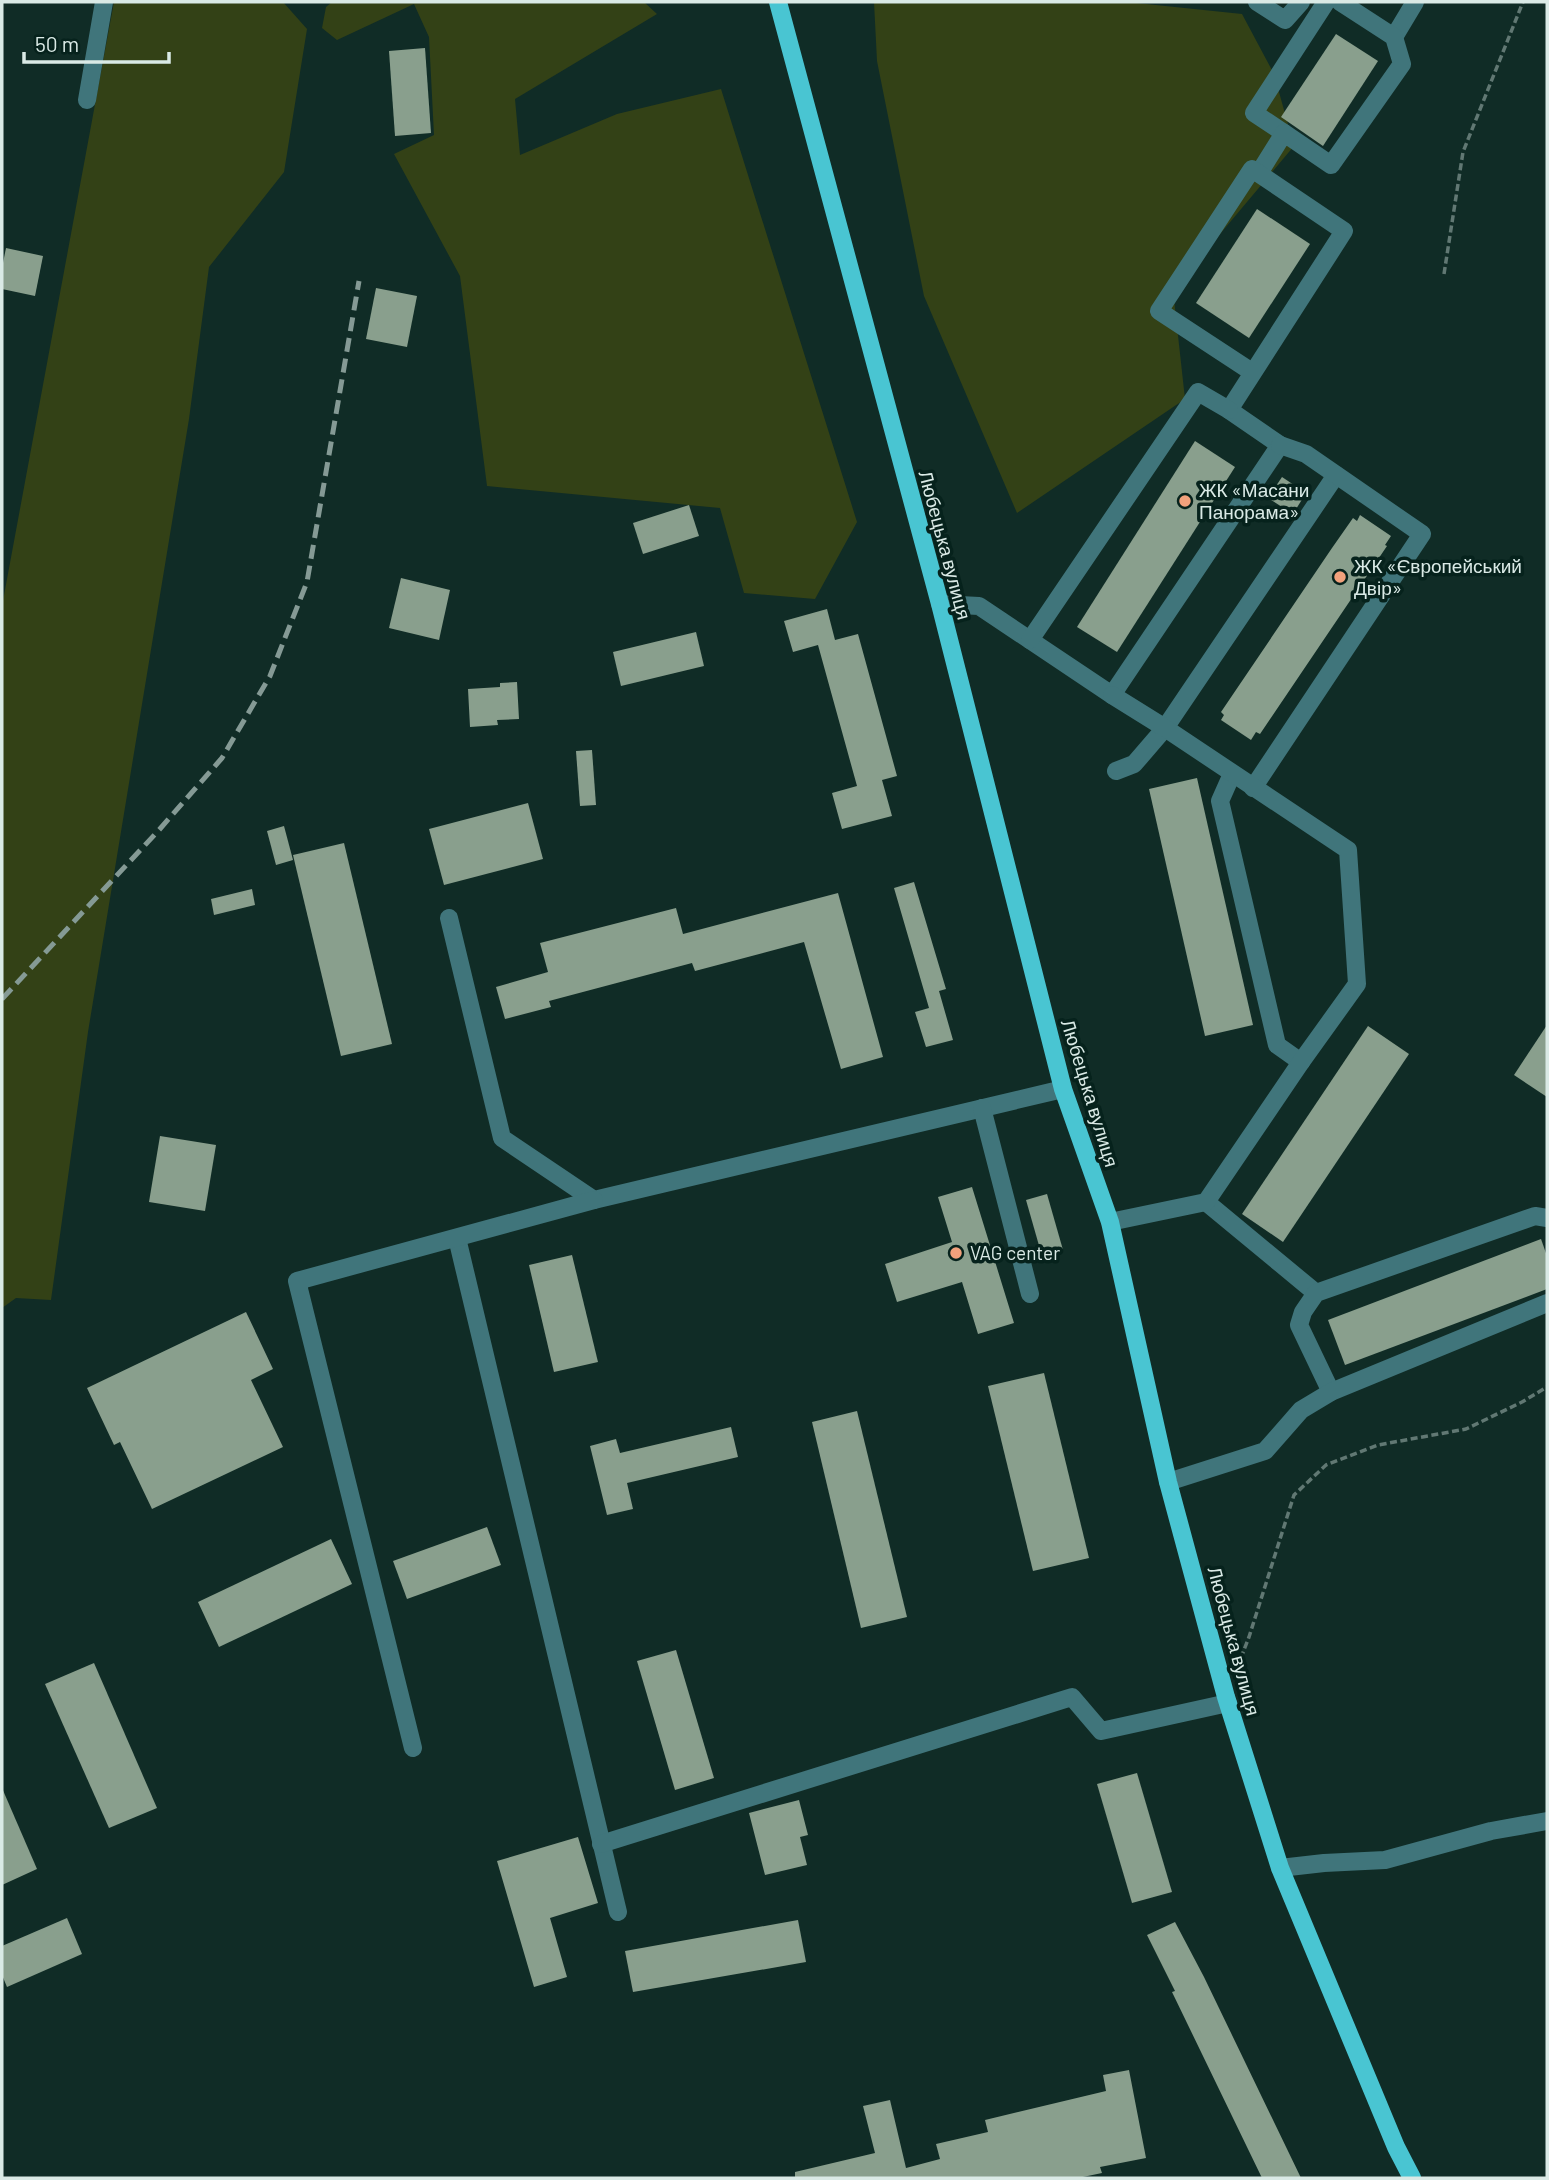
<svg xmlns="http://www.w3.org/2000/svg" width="1549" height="2180" viewBox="0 0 1549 2180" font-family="Barlow,sans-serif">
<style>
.green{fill:#334116}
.building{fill:#899f8d}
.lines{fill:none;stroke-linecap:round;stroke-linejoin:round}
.path{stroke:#617873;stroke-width:3.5;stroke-dasharray:7 3.5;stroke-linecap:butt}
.minor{stroke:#40757b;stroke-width:18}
.major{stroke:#49c5d2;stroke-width:18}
.rail{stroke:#859a95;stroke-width:5;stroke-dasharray:14 7;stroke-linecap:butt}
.poi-dot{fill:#f1a17c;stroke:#06221c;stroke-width:2.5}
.labels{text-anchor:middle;stroke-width:7;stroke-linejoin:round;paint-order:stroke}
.poi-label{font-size:19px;fill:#daeae6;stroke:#06221c;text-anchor:start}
.street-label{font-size:19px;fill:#daeae6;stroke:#06221c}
</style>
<rect width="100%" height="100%" fill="#102c26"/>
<g class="green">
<path d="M 114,2 L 283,2 L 307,29 L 284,172 L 209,267 L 189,419 L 88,1032 L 51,1300 L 16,1298 L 2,1308 L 2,606 Z"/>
<path d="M 332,2 L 644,2 L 657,14 L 515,99 L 520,155 L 617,114 L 721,89 L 857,522 L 815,599 L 744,593 L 720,508 L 487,486 L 460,276 L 394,154 L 434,135 L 429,37 L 414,4 L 337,40 L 322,28 L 326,7 Z"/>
<path d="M 874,2 L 1127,2 L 1242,14 L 1274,74 L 1294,146 L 1173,290 L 1185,399 L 1017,513 L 924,296 L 877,61 Z"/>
</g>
<g class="building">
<path d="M 1336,34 L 1378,61 L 1323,146 L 1281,117 Z"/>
<path d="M 425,48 L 431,133 L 395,136 L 389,51 Z"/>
<path d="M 1257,209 L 1310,244 L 1249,338 L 1196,303 Z"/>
<path d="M 6,248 L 43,256 L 35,296 L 2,289 L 2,268 Z"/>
<path d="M 376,288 L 417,296 L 407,347 L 366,339 Z"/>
<path d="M 1195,441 L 1235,467 L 1117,652 L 1077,627 Z"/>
<path d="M 1282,477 L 1306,493 L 1293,514 L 1268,498 Z"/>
<path d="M 689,505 L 699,536 L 643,554 L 633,523 Z"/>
<path d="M 1360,515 L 1391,536 L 1385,545 L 1387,546 L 1260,734 L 1256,732 L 1251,740 L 1221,720 L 1224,715 L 1221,712 L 1332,548 L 1353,518 L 1357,521 Z"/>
<path d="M 401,578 L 450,590 L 439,640 L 389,628 Z"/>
<path d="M 827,609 L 835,640 L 858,634 L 897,776 L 882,780 L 892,816 L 842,829 L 832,793 L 857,786 L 818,645 L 793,652 L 784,621 Z"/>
<path d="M 696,632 L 704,666 L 621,686 L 613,652 Z"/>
<path d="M 517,682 L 519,719 L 497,720 L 498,725 L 470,727 L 468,689 L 500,687 L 500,683 Z"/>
<path d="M 592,750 L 596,805 L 580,806 L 576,751 Z"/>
<path d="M 1197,778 L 1253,1025 L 1205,1036 L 1149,789 Z"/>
<path d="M 528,803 L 543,859 L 444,885 L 429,829 Z"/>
<path d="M 284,826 L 293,860 L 276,865 L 267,831 Z"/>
<path d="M 344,843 L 392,1044 L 341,1056 L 293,855 Z"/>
<path d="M 914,882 L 946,989 L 939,991 L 953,1040 L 926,1047 L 915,1012 L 929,1008 L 894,888 Z"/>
<path d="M 252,889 L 255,905 L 214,915 L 211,899 Z"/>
<path d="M 838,893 L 883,1057 L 841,1069 L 804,942 L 695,971 L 692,963 L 549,1001 L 551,1007 L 505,1019 L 496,987 L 548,972 L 540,943 L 676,908 L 683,934 Z"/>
<path d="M 1547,1025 L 1547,1097 L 1514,1075 Z"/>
<path d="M 1368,1026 L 1409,1054 L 1283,1242 L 1242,1214 Z"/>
<path d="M 160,1136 L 216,1145 L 205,1211 L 149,1202 Z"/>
<path d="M 972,1187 L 1014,1323 L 978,1334 L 962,1282 L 897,1302 L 885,1264 L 952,1242 L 938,1197 Z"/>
<path d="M 1047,1194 L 1063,1250 L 1042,1256 L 1026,1200 Z"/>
<path d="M 1541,1239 L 1547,1256 L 1547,1289 L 1345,1365 L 1328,1320 Z"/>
<path d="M 572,1255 L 598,1362 L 554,1372 L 529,1265 Z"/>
<path d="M 246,1312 L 273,1369 L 251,1380 L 283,1447 L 152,1509 L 120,1442 L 114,1445 L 87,1388 Z"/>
<path d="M 1044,1373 L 1089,1558 L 1033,1571 L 988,1386 Z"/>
<path d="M 857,1411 L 907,1617 L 861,1628 L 812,1422 Z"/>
<path d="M 731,1427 L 738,1457 L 627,1483 L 633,1509 L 607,1515 L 590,1446 L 616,1439 L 620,1453 Z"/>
<path d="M 487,1527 L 501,1565 L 407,1599 L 393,1561 Z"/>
<path d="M 331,1539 L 352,1584 L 219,1647 L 198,1602 Z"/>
<path d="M 676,1650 L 714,1778 L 675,1790 L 637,1661 Z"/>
<path d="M 94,1663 L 157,1808 L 109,1828 L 45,1684 Z"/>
<path d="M 1137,1773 L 1172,1892 L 1132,1903 L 1097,1784 Z"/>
<path d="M 2,1788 L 37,1869 L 2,1885 Z"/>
<path d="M 799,1800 L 808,1835 L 800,1837 L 807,1865 L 765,1875 L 749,1813 Z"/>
<path d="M 578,1837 L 598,1903 L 550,1918 L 567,1977 L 534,1987 L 497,1861 Z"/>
<path d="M 67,1918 L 82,1954 L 7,1987 L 2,1975 L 2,1946 Z"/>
<path d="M 798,1920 L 806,1962 L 633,1992 L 625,1951 Z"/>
<path d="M 1175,1922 L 1204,1977 L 1301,2178 L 1262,2178 L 1172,1992 L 1175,1991 L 1147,1935 Z"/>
<path d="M 1129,2070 L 1146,2158 L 1100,2167 L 1102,2173 L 1078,2178 L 795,2178 L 795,2172 L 875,2153 L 863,2106 L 890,2100 L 906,2168 L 940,2159 L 936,2144 L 988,2132 L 985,2120 L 1106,2091 L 1103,2075 Z"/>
</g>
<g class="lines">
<g class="path">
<path d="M 1444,274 L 1463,152 L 1523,2"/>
<path d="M 1237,1668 L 1249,1637 L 1294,1495 L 1326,1465 L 1378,1445 L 1466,1429 L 1522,1402 L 1547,1387"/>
</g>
<g class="minor">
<path d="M 1257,2 L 1285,20 L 1301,2"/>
<path d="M 1394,37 L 1415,2"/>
<path d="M 87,100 L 104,2"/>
<path d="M 1284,133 L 1254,113 L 1326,2"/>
<path d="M 1259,173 L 1284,133 L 1331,165 L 1402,64 L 1394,37 L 1340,2"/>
<path d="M 940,604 L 979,606 L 1112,695 L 1280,445 L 1229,410 L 1344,231 L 1252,169 L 1159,311 L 1252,372"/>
<path d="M 1030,640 L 1198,392 L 1229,410"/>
<path d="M 1116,771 L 1134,764 L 1165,728 L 1336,475"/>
<path d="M 1232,774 L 1220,801 L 1277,1045 L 1301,1062"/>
<path d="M 1253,788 L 1422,534 L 1306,454 L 1280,445"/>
<path d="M 449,918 L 502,1138 L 594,1200 L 1063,1089"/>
<path d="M 982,1108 L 1030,1294"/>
<path d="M 1206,1202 L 1316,1293"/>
<path d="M 1110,1222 L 1206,1202 L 1301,1062 L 1357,984 L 1348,850 L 1165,728 L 1112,695"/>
<path d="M 457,1238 L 618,1912"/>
<path d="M 1331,1392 L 1299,1325 L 1303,1312 L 1316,1293 L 1535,1216 L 1547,1218"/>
<path d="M 1168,1482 L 1265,1451 L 1301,1410 L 1331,1392 L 1547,1303"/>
<path d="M 413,1748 L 297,1281 L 594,1200"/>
<path d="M 601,1844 L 1072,1697 L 1101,1731 L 1228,1703"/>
<path d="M 1280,1868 L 1324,1863 L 1385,1860 L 1491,1831 L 1547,1821"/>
</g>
<path class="major" d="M 778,2 L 940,604 L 1063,1089 L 1110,1222 L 1168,1482 L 1226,1697 L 1280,1868 L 1396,2147 L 1412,2178"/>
<path class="rail" d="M 2,999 L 159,830 L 222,758 L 270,676 L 307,582 L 359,281"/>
</g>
<g class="poi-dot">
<circle cx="1185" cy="501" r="7"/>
<circle cx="1340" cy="577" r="7"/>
<circle cx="956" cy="1253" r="7"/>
</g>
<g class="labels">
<g class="poi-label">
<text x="1199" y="497">ЖК «Масани<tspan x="1199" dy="22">Панорама»</tspan></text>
<text x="1354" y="573">ЖК «Європейський<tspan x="1354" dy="22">Двір»</tspan></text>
<text x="970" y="1260">VAG center</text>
</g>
<g class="street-label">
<text transform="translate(945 545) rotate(75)" y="7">Любецька вулиця</text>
<text transform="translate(1090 1093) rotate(73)" y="7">Любецька вулиця</text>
<text transform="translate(1234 1641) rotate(75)" y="7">Любецька вулиця</text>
</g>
</g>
<rect width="1549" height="2180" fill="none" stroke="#daeae6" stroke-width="7"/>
<path d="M24 52v10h145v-10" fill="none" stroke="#daeae6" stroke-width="3.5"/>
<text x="35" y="52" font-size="21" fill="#daeae6" stroke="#06221c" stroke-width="5" paint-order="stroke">50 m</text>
</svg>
